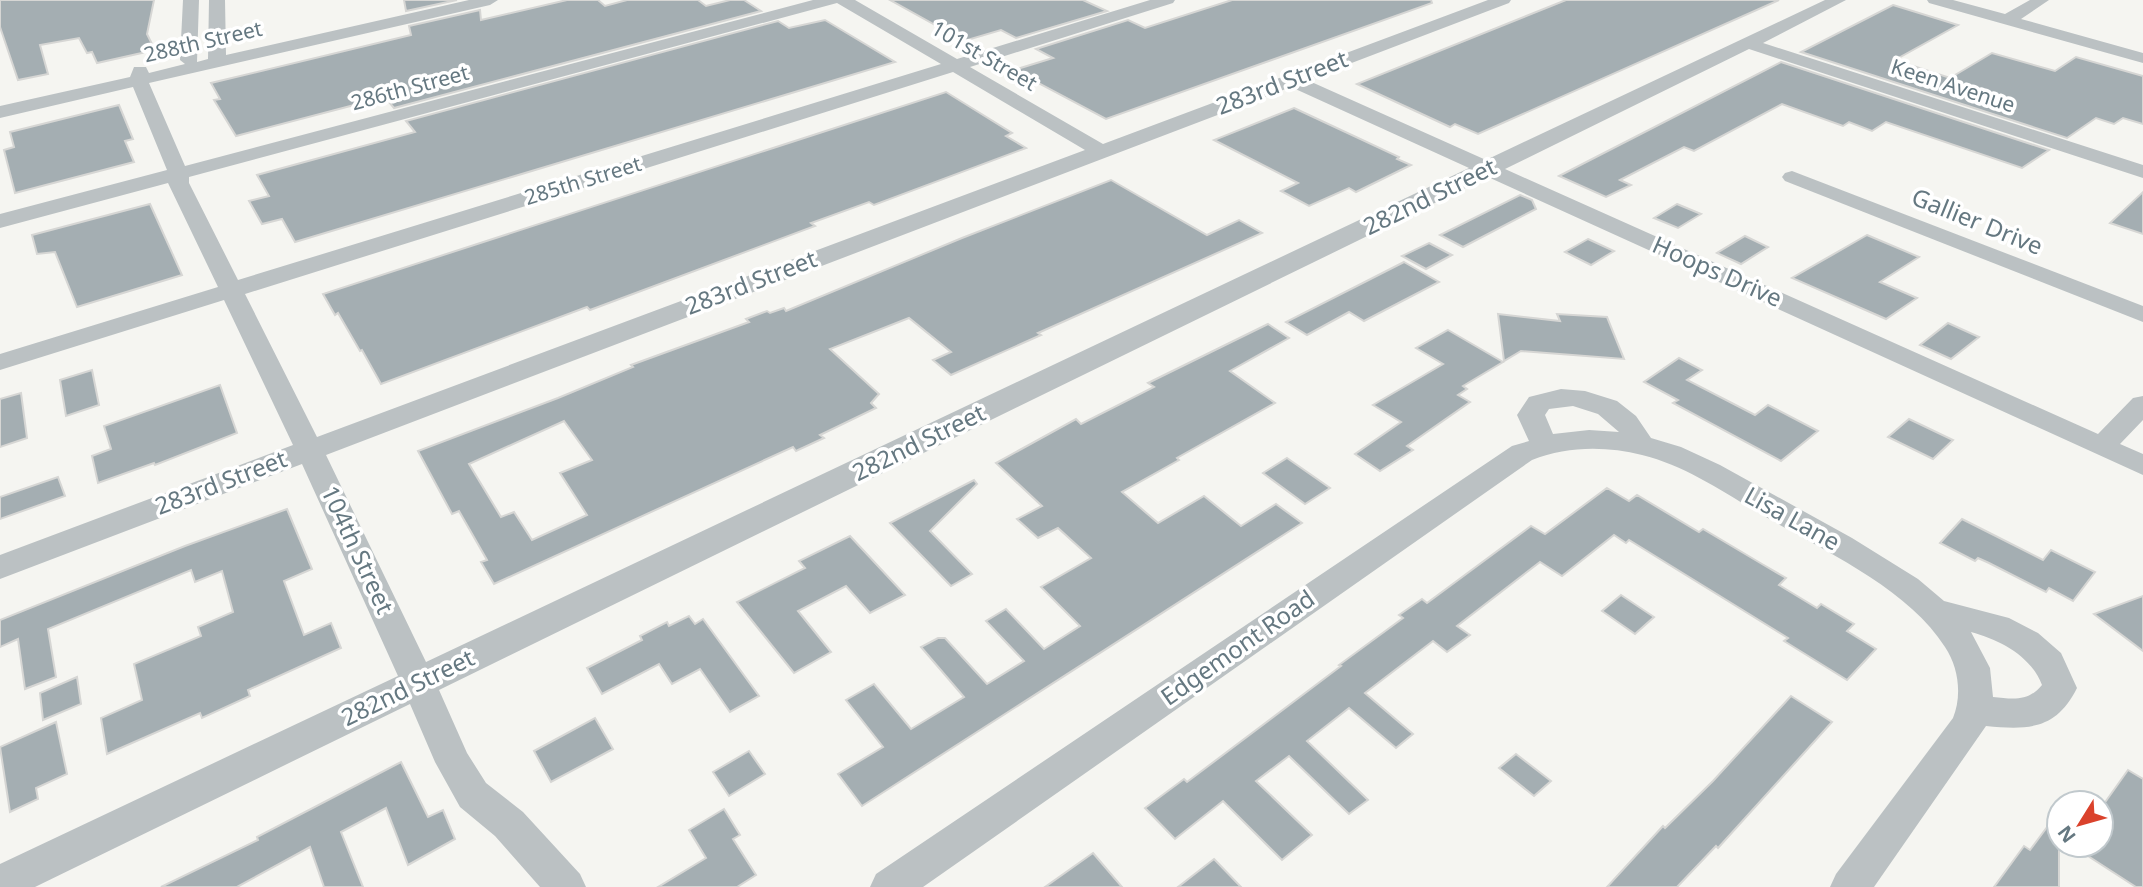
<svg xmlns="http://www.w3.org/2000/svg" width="2143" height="887" viewBox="0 0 2143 887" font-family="'Noto Sans',sans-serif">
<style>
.building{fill:#a4aeb2;stroke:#d6d6d4;stroke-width:2;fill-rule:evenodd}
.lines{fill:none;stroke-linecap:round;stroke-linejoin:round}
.minor{fill:#bbc1c3;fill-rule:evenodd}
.labels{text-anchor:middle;stroke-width:7;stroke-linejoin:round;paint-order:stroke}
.far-street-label{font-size:21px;fill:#657881;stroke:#fff}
.street-label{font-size:24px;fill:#657881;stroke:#fff}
</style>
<rect width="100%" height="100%" fill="#f5f5f1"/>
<g class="building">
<path d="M 0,0 L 154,0 L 147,34 L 155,50 L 97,63 L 92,52 L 87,53 L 79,38 L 40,45 L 48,74 L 18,80 L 0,27 Z"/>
<path d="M 404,0 L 457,0 L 406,11 Z"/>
<path d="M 567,0 L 598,0 L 605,6 L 627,0 L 698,0 L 706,6 L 730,0 L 744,0 L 761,11 L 394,108 L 385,97 L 236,136 L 214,100 L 220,99 L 211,83 L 411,35 L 409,26 L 480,10 L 481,20 Z"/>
<path d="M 890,0 L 1083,0 L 1107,11 L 1016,38 L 1001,30 L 964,41 Z"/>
<path d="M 1232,0 L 1431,0 L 1432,3 L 1106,119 L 1014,70 L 1053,58 L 1036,49 L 1128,20 L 1145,28 Z"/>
<path d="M 1566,0 L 1779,0 L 1478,134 L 1455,124 L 1450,127 L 1357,84 Z"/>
<path d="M 1893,5 L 1958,25 L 1895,60 L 1950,78 L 1992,53 L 2055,71 L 2076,57 L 2143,76 L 2143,124 L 2123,118 L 2114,124 L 2096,118 L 2067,138 L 1801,52 Z"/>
<path d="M 825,20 L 895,62 L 295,242 L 282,219 L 262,224 L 249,201 L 269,196 L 257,175 L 415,132 L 406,121 L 778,21 L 789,28 Z"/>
<path d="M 1781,62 L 2049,150 L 2022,168 L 1886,122 L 1872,131 L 1849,122 L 1843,126 L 1782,104 L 1694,151 L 1684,147 L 1620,180 L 1631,185 L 1606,197 L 1559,176 Z"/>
<path d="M 946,92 L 1012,133 L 1006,136 L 1026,148 L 874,205 L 869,202 L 811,223 L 815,226 L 590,310 L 587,307 L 381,384 L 362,350 L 360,351 L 338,313 L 335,315 L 323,294 Z"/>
<path d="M 119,105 L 133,139 L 125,141 L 134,162 L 15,193 L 4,150 L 14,147 L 10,132 Z"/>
<path d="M 1294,108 L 1399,157 L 1397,159 L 1411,165 L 1356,192 L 1349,188 L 1309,206 L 1281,191 L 1298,183 L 1214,140 Z"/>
<path d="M 1111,180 L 1207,235 L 1239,220 L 1262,233 L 1038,333 L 1041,335 L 951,375 L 933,360 L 951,352 L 909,318 L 830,349 L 879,394 L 871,403 L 876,408 L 820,435 L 824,438 L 796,451 L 793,447 L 494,584 L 481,562 L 487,560 L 459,511 L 452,514 L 418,451 L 558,398 L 633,367 L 631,365 L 749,322 L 746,319 L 767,311 L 770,313 L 784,308 L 786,311 L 962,238 ZM 564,421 L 592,460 L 560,473 L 587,515 L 532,540 L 514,512 L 501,517 L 469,464 Z"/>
<path d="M 2143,192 L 2143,234 L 2110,223 Z"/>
<path d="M 1520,195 L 1532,200 L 1536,209 L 1463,247 L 1440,235 Z"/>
<path d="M 150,204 L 182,275 L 77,307 L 55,252 L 37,254 L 32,235 Z"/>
<path d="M 1677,204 L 1701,214 L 1678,228 L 1654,218 Z"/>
<path d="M 1867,235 L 1919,257 L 1880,282 L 1917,298 L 1886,319 L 1792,278 Z"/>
<path d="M 1745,236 L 1768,247 L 1741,264 L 1717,253 Z"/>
<path d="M 1588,239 L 1614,251 L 1591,265 L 1565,252 Z"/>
<path d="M 1429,243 L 1452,255 L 1426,269 L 1402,256 Z"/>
<path d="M 1404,262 L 1439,282 L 1364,321 L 1349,312 L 1307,335 L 1286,322 Z"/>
<path d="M 1498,314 L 1560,321 L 1557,314 L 1607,317 L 1624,359 L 1521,351 L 1504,361 Z"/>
<path d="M 1948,323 L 1979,337 L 1951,359 L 1920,345 Z"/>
<path d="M 1268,324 L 1289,338 L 1230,371 L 1275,403 L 1177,458 L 1179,460 L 1122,492 L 1158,523 L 1204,496 L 1241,526 L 1276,504 L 1302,523 L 862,806 L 838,774 L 883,747 L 846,700 L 874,684 L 911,729 L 964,697 L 921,647 L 938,638 L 945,638 L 987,684 L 1024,661 L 986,621 L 1006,609 L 1044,649 L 1080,626 L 1041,587 L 1091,558 L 1058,528 L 1038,538 L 1017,519 L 1042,506 L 996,463 L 1076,419 L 1081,424 L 1154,387 L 1148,383 Z"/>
<path d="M 1448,330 L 1503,362 L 1463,386 L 1467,389 L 1458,395 L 1470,402 L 1407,446 L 1413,450 L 1380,471 L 1355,454 L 1401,422 L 1373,405 L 1443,364 L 1416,348 Z"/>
<path d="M 1679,358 L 1702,370 L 1687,380 L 1755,415 L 1768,405 L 1818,431 L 1781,461 L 1673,403 L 1678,400 L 1644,382 Z"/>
<path d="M 92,370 L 99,405 L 66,416 L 60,380 Z"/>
<path d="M 220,385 L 237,433 L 155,465 L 154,463 L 98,483 L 92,456 L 111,449 L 104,426 Z"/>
<path d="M 21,393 L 27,438 L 0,447 L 0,399 Z"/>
<path d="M 1909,419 L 1953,440 L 1933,459 L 1888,437 Z"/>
<path d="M 1287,458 L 1330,488 L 1305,504 L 1263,473 Z"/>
<path d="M 58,477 L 65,496 L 0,519 L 0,497 Z"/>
<path d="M 974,480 L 977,484 L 930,531 L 972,574 L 951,586 L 890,523 Z"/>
<path d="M 1607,488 L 1629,501 L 1637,495 L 1699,532 L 1703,529 L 1762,564 L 1786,578 L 1779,585 L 1817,608 L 1821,604 L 1854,624 L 1847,631 L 1876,649 L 1847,680 L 1784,641 L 1788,638 L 1629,540 L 1626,543 L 1614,535 L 1562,576 L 1540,562 L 1457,626 L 1470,635 L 1447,652 L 1433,641 L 1365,693 L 1413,734 L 1396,748 L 1349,708 L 1307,741 L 1368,800 L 1349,814 L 1289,756 L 1256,781 L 1312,835 L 1282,860 L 1223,801 L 1175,839 L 1145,808 L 1184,779 L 1187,782 L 1341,666 L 1339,665 L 1403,618 L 1399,615 L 1422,599 L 1427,603 L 1531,526 L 1545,534 Z"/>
<path d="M 287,509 L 312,569 L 284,581 L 304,635 L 331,623 L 341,648 L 248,690 L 250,696 L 202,718 L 200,713 L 107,754 L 101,718 L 142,700 L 134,664 L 201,636 L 198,627 L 233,612 L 222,571 L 195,582 L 191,570 L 48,629 L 56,677 L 25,689 L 18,639 L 0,647 L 0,620 L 185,546 Z"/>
<path d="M 1962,519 L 2043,560 L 2051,550 L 2095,572 L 2073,601 L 2049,588 L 2046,592 L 1989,563 L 1978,558 L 1975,561 L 1940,543 Z"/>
<path d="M 850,536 L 905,595 L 870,613 L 846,586 L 798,611 L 831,652 L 794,673 L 737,602 L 805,568 L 799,561 Z"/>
<path d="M 1621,595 L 1654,617 L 1635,634 L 1602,611 Z"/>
<path d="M 2143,596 L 2143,651 L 2094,614 Z"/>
<path d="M 689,616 L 695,624 L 703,619 L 759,696 L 730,712 L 700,669 L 672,684 L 659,664 L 602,694 L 587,668 L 642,640 L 640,636 L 667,622 L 669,626 Z"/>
<path d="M 77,677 L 81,704 L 43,720 L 40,693 Z"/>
<path d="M 1791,696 L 1832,722 L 1718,848 L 1716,846 L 1677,887 L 1607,887 L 1663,826 L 1665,828 L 1713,781 Z"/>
<path d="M 595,718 L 613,749 L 551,782 L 534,751 Z"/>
<path d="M 56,722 L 67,774 L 36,788 L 38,799 L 10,812 L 0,747 Z"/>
<path d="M 749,751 L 765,774 L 729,796 L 713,772 Z"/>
<path d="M 1516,754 L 1551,781 L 1534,796 L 1499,768 Z"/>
<path d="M 401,762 L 428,817 L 443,810 L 455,839 L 408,865 L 386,808 L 341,832 L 363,887 L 324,887 L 310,847 L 237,887 L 161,887 L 258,840 L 257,837 Z"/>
<path d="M 2128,770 L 2143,779 L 2143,887 L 2136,887 L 2071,845 L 2101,845 L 2101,808 Z"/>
<path d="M 724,809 L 740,835 L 733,839 L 756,875 L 737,887 L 658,887 L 706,858 L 689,830 Z"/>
<path d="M 2059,811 L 2059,887 L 1994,887 L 2024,846 L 2030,850 Z"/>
<path d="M 1093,853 L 1122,887 L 1045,887 Z"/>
<path d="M 1214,859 L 1241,887 L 1178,887 Z"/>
</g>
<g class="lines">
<g class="minor">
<path d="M 183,0 L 199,0 L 197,62 L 208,59 L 209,0 L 225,0 L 226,55 L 469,0 L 498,0 L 490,5 L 149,83 L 185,166 L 813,0 L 855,0 L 957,59 L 1150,0 L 1175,0 L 1173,3 L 970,67 L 1103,144 L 1488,0 L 1511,0 L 1509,3 L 1307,80 L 1486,160 L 1825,0 L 1846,0 L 1763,43 L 2143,165 L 2143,178 L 1749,49 L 1505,169 L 2098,434 L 2133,398 L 2143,396 L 2143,420 L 2120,444 L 2143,454 L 2143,475 L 1488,177 L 439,690 L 467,753 L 486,783 L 523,812 L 580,874 L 586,887 L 540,887 L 495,836 L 460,807 L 435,762 L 410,704 L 35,887 L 0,887 L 0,864 L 398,676 L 302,464 L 0,579 L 0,555 L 293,445 L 224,300 L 0,370 L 0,354 L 218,287 L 168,183 L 0,228 L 0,214 L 167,170 L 133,87 L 0,118 L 0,106 L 130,77 L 134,67 L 146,67 L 149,73 L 185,64 L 180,60 ZM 837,3 L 941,64 L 238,280 L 189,183 L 189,177 ZM 953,72 L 1085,150 L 317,437 L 245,294 ZM 1291,87 L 1469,168 L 426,662 L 326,455 Z"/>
<path d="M 1927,0 L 1953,0 L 2005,14 L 2030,0 L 2049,0 L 2021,19 L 2143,53 L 2143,63 L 1929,3 Z"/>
<path d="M 1792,171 L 2143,306 L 2143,322 L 1785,181 L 1782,177 L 1785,173 Z"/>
<path d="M 1561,389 L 1585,391 L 1617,401 L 1636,416 L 1651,438 L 1681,447 L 1720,465 L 1852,538 L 1918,579 L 1944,601 L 2009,618 L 2038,633 L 2061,653 L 2077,688 C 2056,730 2028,730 1986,726 L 1874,887 L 1830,887 L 1836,874 L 1953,718 C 1962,696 1959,668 1945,647 C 1908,588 1824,551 1766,517 C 1726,494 1687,466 1642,455 C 1606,446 1567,446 1532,460 L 923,887 L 870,887 L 876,874 L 1512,446 L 1529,441 L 1517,415 L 1529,397 ZM 1573,406 L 1598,414 L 1619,432 L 1589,430 L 1553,434 L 1545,415 L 1549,409 ZM 1971,632 C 2000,640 2031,656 2042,685 C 2028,702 2013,699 1993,697 L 1990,668 Z"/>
</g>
</g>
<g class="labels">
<g class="far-street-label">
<text transform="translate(203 42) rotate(-13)" y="7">288th Street</text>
<text transform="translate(984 56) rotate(30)" y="7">101st Street</text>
<text transform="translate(1953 86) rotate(18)" y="7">Keen Avenue</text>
<text transform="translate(410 88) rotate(-15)" y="7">286th Street</text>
<text transform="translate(583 181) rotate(-17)" y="7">285th Street</text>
</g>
<g class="street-label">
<text transform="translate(1282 83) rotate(-21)" y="8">283rd Street</text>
<text transform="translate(1430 197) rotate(-26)" y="8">282nd Street</text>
<text transform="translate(1977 222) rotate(22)" y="8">Gallier Drive</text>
<text transform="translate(1717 272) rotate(24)" y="8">Hoops Drive</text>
<text transform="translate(751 283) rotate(-21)" y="8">283rd Street</text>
<text transform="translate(919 443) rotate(-26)" y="8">282nd Street</text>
<text transform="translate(221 483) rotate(-21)" y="8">283rd Street</text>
<text transform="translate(1792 519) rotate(29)" y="8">Lisa Lane</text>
<text transform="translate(357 550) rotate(65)" y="8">104th Street</text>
<text transform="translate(1238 648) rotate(-35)" y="8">Edgemont Road</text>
<text transform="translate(408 688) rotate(-26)" y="8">282nd Street</text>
</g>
</g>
<g transform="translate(2080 824) rotate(233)"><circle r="33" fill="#ffffff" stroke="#c1c9cd" stroke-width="2"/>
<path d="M0-5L12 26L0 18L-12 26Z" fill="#da422c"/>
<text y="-10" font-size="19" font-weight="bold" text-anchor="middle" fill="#657881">N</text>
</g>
</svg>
